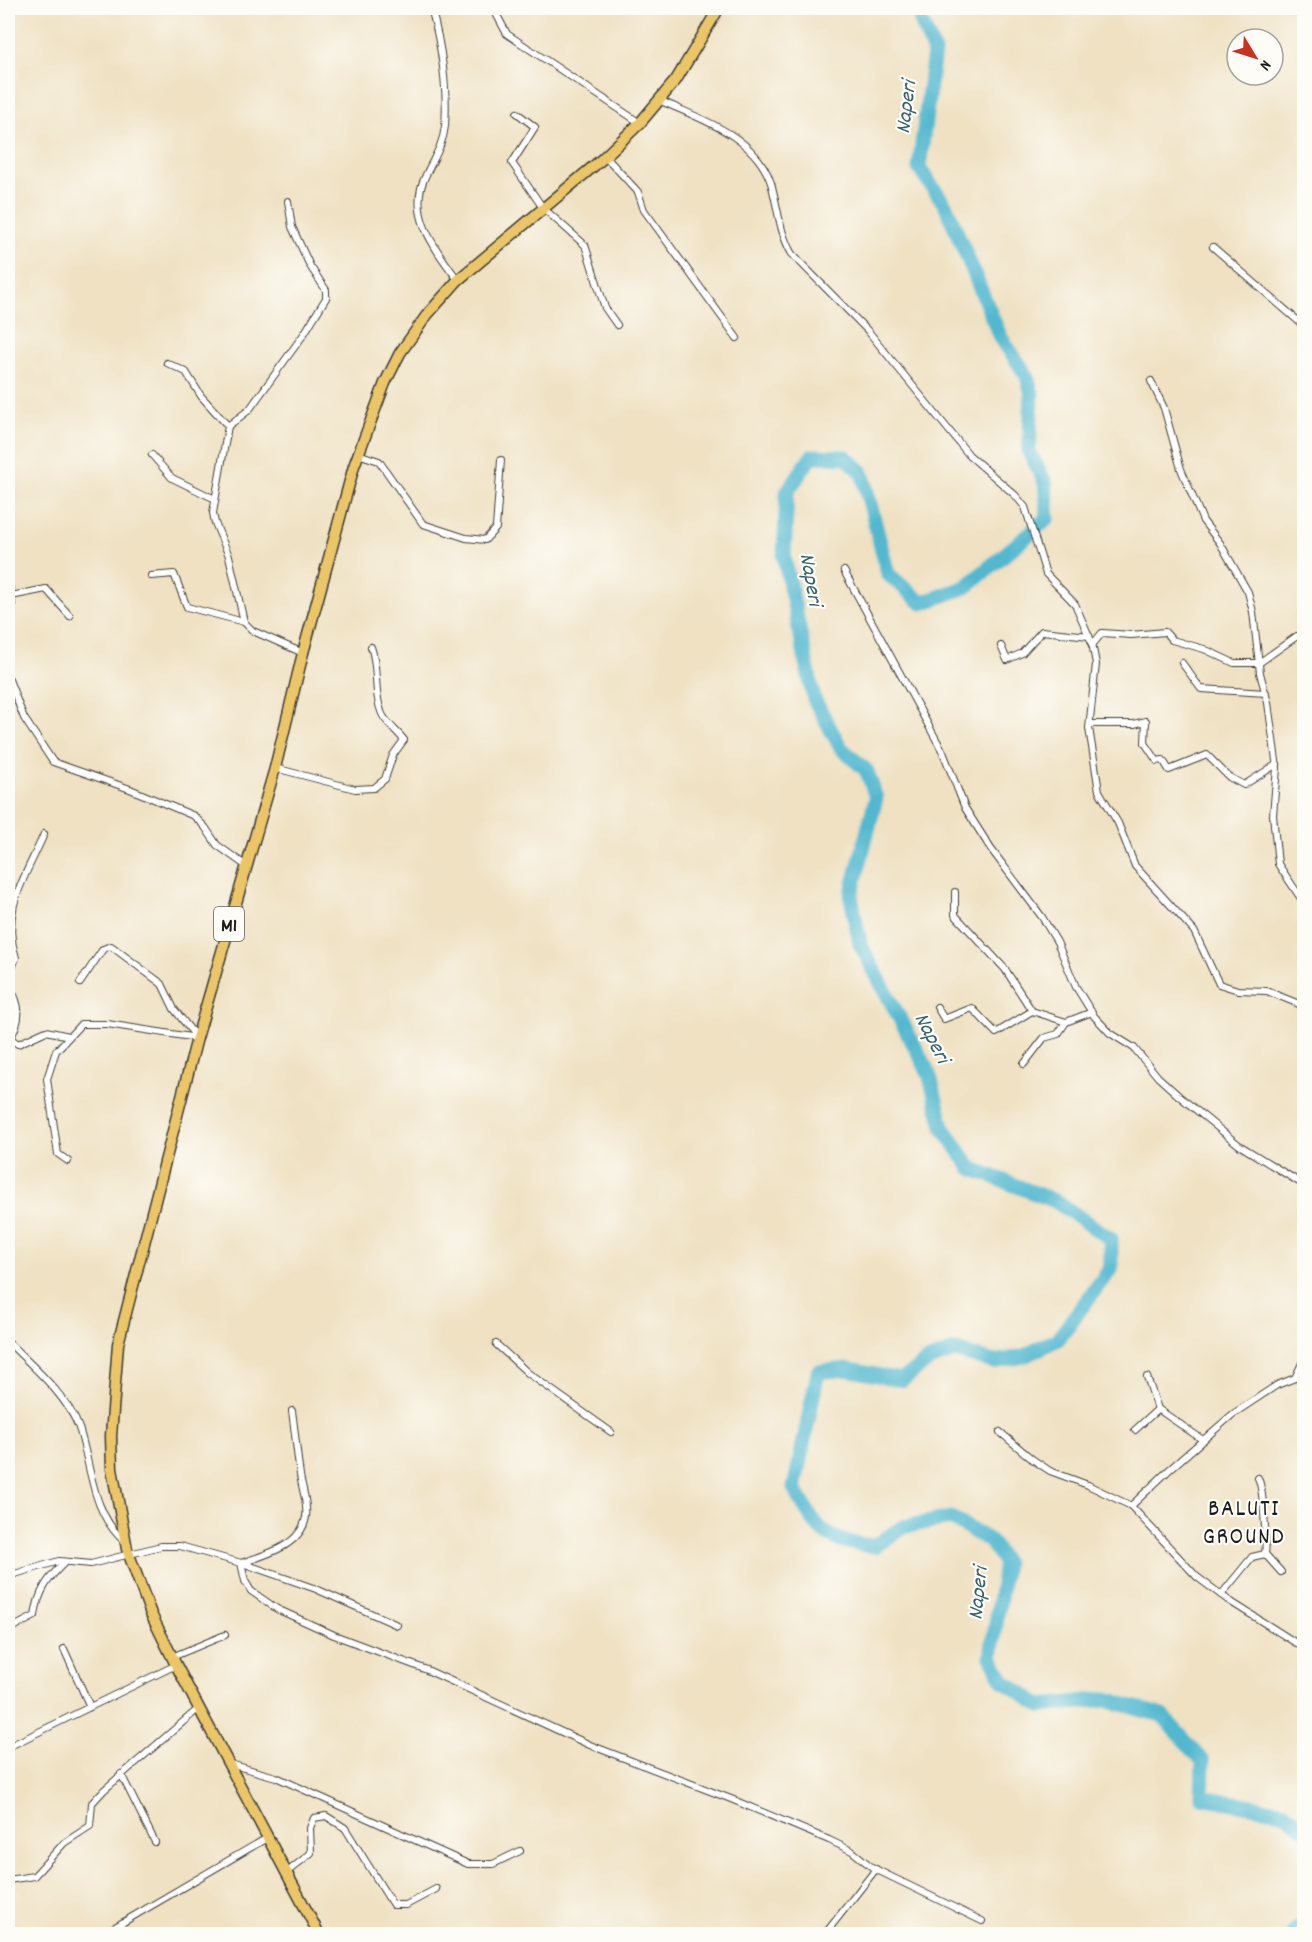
<svg xmlns="http://www.w3.org/2000/svg" width="1312" height="1942" viewBox="0 0 1312 1942" font-family="Dekko,sans-serif">
<style>
.lines{fill:none;stroke-linecap:round;stroke-linejoin:round}
.river{stroke:#51b8cf;stroke-width:15}
.minor-casing{stroke:#3c3a35;stroke-width:8}
.trunk-casing{stroke:#3c3a35;stroke-width:13}
.minor{stroke:#fff;stroke-width:6}
.trunk{stroke:#ebc669;stroke-width:10}
.labels{text-anchor:middle;stroke-width:4.5;stroke-linejoin:round;paint-order:stroke}
.shield{fill:#fdfcf7;stroke:#605f5e;stroke-width:1.5}
.shield-label{font-size:20px;font-weight:bold;fill:#1c1c1c}
.water-label{font-size:22px;font-style:italic;fill:#34626d;stroke:#fdfcf7}
.quarter-label{font-size:24px;letter-spacing:1.5px;fill:#1c1c1c;stroke:#fdfcf7}
</style>
<rect width="100%" height="100%" fill="#fdfcf7"/>
<filter id="ink" filterUnits="userSpaceOnUse"><feTurbulence type="fractalNoise" baseFrequency=".0167" numOctaves="2"/><feDisplacementMap in="SourceGraphic" scale="12" xChannelSelector="R" yChannelSelector="G"/><feConvolveMatrix kernelMatrix="1 2 1 2 8 2 1 2 1" color-interpolation-filters="sRGB"/></filter>
<filter id="wash" filterUnits="userSpaceOnUse"><feTurbulence type="fractalNoise" baseFrequency=".008" numOctaves="4" result="noise"/><feDisplacementMap in="SourceGraphic" scale="24" xChannelSelector="R" yChannelSelector="G"/><feGaussianBlur stdDeviation="1.35" result="paint"/><feColorMatrix in="noise" values="0 0 0 0 0 0 0 0 0 0 0 0 0 0 0 0 0 1.4 0 .05"/><feComposite in="paint" operator="in"/></filter>
<g filter="url(#wash)">
<rect width="100%" height="100%" fill="#efe1c2"/>
<g class="lines">
<g class="river">
<path d="M 919,8 L 921,21 L 934,52 L 919,168 L 946,206 L 1000,336 L 1027,376 L 1032,394 L 1029,451 L 1045,482 L 1048,518 L 966,587 L 922,603 L 888,574 L 862,472 L 846,457 L 812,456 L 787,492 L 784,557 L 814,699 L 841,748 L 867,771 L 876,798 L 851,896 L 860,944 L 929,1073 L 943,1127 L 971,1168 L 1055,1201 L 1111,1239 L 1111,1268 L 1058,1339 L 1024,1356 L 994,1362 L 955,1351 L 929,1360 L 902,1380 L 846,1369 L 818,1372 L 794,1488 C 820,1532 821,1541 875,1546 L 903,1527 L 951,1518 L 990,1541 L 1005,1563 L 991,1657 L 1004,1681 L 1041,1706 L 1106,1699 L 1163,1716 L 1203,1761 L 1202,1797 L 1284,1812 L 1304,1829"/>
<path d="M 1293,1934 L 1304,1921"/>
</g>
</g>
</g>
<g filter="url(#ink)">
<g class="lines">
<defs>
<g id="minor">
<path d="M 431,8 C 441,43 448,89 445,126 C 443,146 433,159 425,177 C 407,215 436,250 458,280"/>
<path d="M 493,8 L 507,34 L 640,123"/>
<path d="M 659,100 C 700,119 755,135 771,183 C 778,207 779,232 792,254 L 868,331 L 969,455 L 1015,495 L 1025,507 L 1046,574 L 1075,604 L 1092,643 L 1096,664 L 1089,728 L 1099,791 L 1118,823 L 1135,866 L 1194,931 L 1219,984 L 1238,990 L 1267,991 L 1299,1004 L 1304,1001"/>
<path d="M 517,113 L 535,127 L 512,163 L 543,208 L 585,245 L 605,308 L 617,325"/>
<path d="M 605,156 L 638,192 L 644,210 L 737,338"/>
<path d="M 1213,247 L 1304,326"/>
<path d="M 167,363 L 186,372 L 201,396 L 228,426 L 213,513 L 215,523 L 229,556 L 244,622 L 253,631 L 303,653"/>
<path d="M 1151,381 L 1164,408 L 1181,469 L 1203,521 L 1220,543 L 1248,592 L 1253,612 L 1260,673 L 1268,703 L 1277,768 L 1273,815 L 1278,864 L 1304,903"/>
<path d="M 228,426 L 249,410 L 304,334 L 326,298 L 326,290 L 310,266 L 292,227 L 288,201"/>
<path d="M 358,454 L 379,461 L 423,524 L 466,538 L 485,540 L 496,528 L 501,460"/>
<path d="M 152,455 L 172,478 L 215,499"/>
<path d="M 844,571 L 943,752 L 965,808 L 991,849 L 1042,917 L 1057,942 L 1076,987 L 1094,1016 L 1110,1033 L 1134,1048 L 1158,1077 L 1179,1096 L 1239,1145 L 1304,1185"/>
<path d="M 151,576 L 174,574 L 187,607 L 244,622"/>
<path d="M 8,578 L 12,605 L 8,625"/>
<path d="M 11,596 L 46,589 L 70,616"/>
<path d="M 1092,645 L 1102,633 L 1131,635 L 1165,632 L 1172,640 L 1204,649 L 1234,663 L 1259,663 L 1297,636 L 1304,635"/>
<path d="M 1001,646 L 1007,660 L 1022,653 L 1042,631 L 1089,636"/>
<path d="M 1182,663 L 1201,689 L 1266,693"/>
<path d="M 8,677 L 24,718 L 53,762 L 130,789 L 194,816 L 205,827 L 217,845 L 245,865"/>
<path d="M 1090,724 L 1134,724 L 1146,721 L 1145,743 L 1157,761 L 1163,760 L 1169,770 L 1207,755 L 1229,777 L 1244,785 L 1277,764"/>
<path d="M 275,768 L 355,789 L 374,788 L 385,779 L 393,755 L 404,740 C 398,732 386,723 382,714 C 373,693 379,668 371,647"/>
<path d="M 955,892 L 955,915 L 1005,969 L 1032,1011 L 1066,1022 L 1092,1012"/>
<path d="M 8,977 L 16,958 C 0,909 26,877 44,834"/>
<path d="M 80,983 L 103,949 L 111,946 L 162,984 L 174,1009 L 197,1038"/>
<path d="M 8,985 C 21,1003 22,1020 10,1038 L 18,1044 L 46,1031 L 69,1036"/>
<path d="M 937,1007 L 944,1019 L 972,1008 L 996,1033 L 1032,1011"/>
<path d="M 1024,1064 L 1044,1038 L 1058,1034 L 1066,1022"/>
<path d="M 68,1161 L 58,1154 L 47,1079 L 56,1051 L 81,1024 L 107,1024 L 197,1038"/>
<path d="M 8,1342 C 32,1366 67,1395 79,1428 C 92,1468 91,1512 125,1542"/>
<path d="M 496,1344 L 528,1373 L 611,1432"/>
<path d="M 1147,1377 L 1158,1409 L 1203,1440"/>
<path d="M 1135,1430 L 1158,1409"/>
<path d="M 1000,1432 L 1032,1459 L 1050,1471 L 1088,1485 L 1131,1506 L 1197,1577 L 1228,1600 L 1304,1648"/>
<path d="M 1258,1478 C 1263,1487 1267,1542 1265,1554"/>
<path d="M 1131,1506 L 1170,1469 L 1233,1414 L 1277,1385 L 1295,1378 L 1304,1359"/>
<path d="M 1265,1554 L 1281,1572"/>
<path d="M 241,1563 C 265,1555 301,1546 306,1517 C 308,1503 302,1489 300,1475 C 297,1454 295,1432 292,1411"/>
<path d="M 242,1563 L 316,1589 L 397,1625"/>
<path d="M 8,1576 L 59,1561 L 91,1564 L 161,1546 L 180,1546 L 241,1563 L 245,1581 L 251,1591 L 277,1609 L 334,1635 L 427,1670 L 590,1745 L 731,1799 L 829,1840 L 852,1851 L 873,1868 L 982,1921"/>
<path d="M 1221,1595 L 1252,1557 L 1265,1554"/>
<path d="M 8,1630 L 35,1616 C 38,1592 48,1578 65,1562"/>
<path d="M 64,1649 L 90,1707"/>
<path d="M 172,1657 L 225,1635"/>
<path d="M 8,1747 L 176,1665"/>
<path d="M 230,1764 L 276,1777 L 468,1864 L 493,1864 L 520,1851"/>
<path d="M 121,1774 L 155,1842"/>
<path d="M 286,1873 L 311,1853 L 310,1828 L 314,1818 L 326,1816 L 345,1828 L 393,1905 L 406,1905 L 436,1889"/>
<path d="M 8,1885 L 8,1880 L 34,1876 L 64,1843 L 90,1826 L 92,1803 L 104,1790 L 198,1709"/>
<path d="M 103,1934 L 267,1838"/>
<path d="M 825,1934 L 876,1869"/>
</g>
<path id="trunk" d="M 319,1934 L 176,1665 L 151,1614 L 127,1549 L 112,1469 L 111,1436 L 118,1344 L 197,1038 L 275,768 L 303,653 L 354,466 L 385,383 L 400,353 L 427,315 L 458,280 L 601,160 L 640,123 L 676,80 L 719,8"/>
</defs>
<use href="#minor" class="minor-casing"/>
<use href="#trunk" class="trunk-casing"/>
<use href="#minor" class="minor"/>
<use href="#trunk" class="trunk"/>
</g>
</g>
<g class="labels">
<rect class="shield" x="214" y="907" width="30" height="34" rx="4.5"/>
<g class="shield-label">
<text x="229" y="931">M1</text>
</g>
<g class="water-label">
<text transform="translate(904 107) rotate(-83)" y="8">Naperi</text>
<text transform="translate(813 579) rotate(80)" y="8">Naperi</text>
<text transform="translate(934 1037) rotate(63)" y="8">Naperi</text>
<text transform="translate(976 1593) rotate(-84)" y="8">Naperi</text>
</g>
<g class="quarter-label">
<text x="1244" y="1515">BALUTI<tspan x="1244" dy="28">GROUND</tspan></text>
</g>
</g>
<rect width="1312" height="1942" fill="none" stroke="#fdfcf7" stroke-width="30"/>
<g transform="translate(1255 57) rotate(128)"><circle r="28" fill="#fdfcf7" stroke="#a3a29f" stroke-width="1.5"/>
<path d="M0-4.5L10 22L0 15L-10 22Z" fill="#c8321e"/>
<text y="-9" font-size="16" font-weight="bold" text-anchor="middle" fill="#1c1c1c">N</text>
</g>
</svg>
